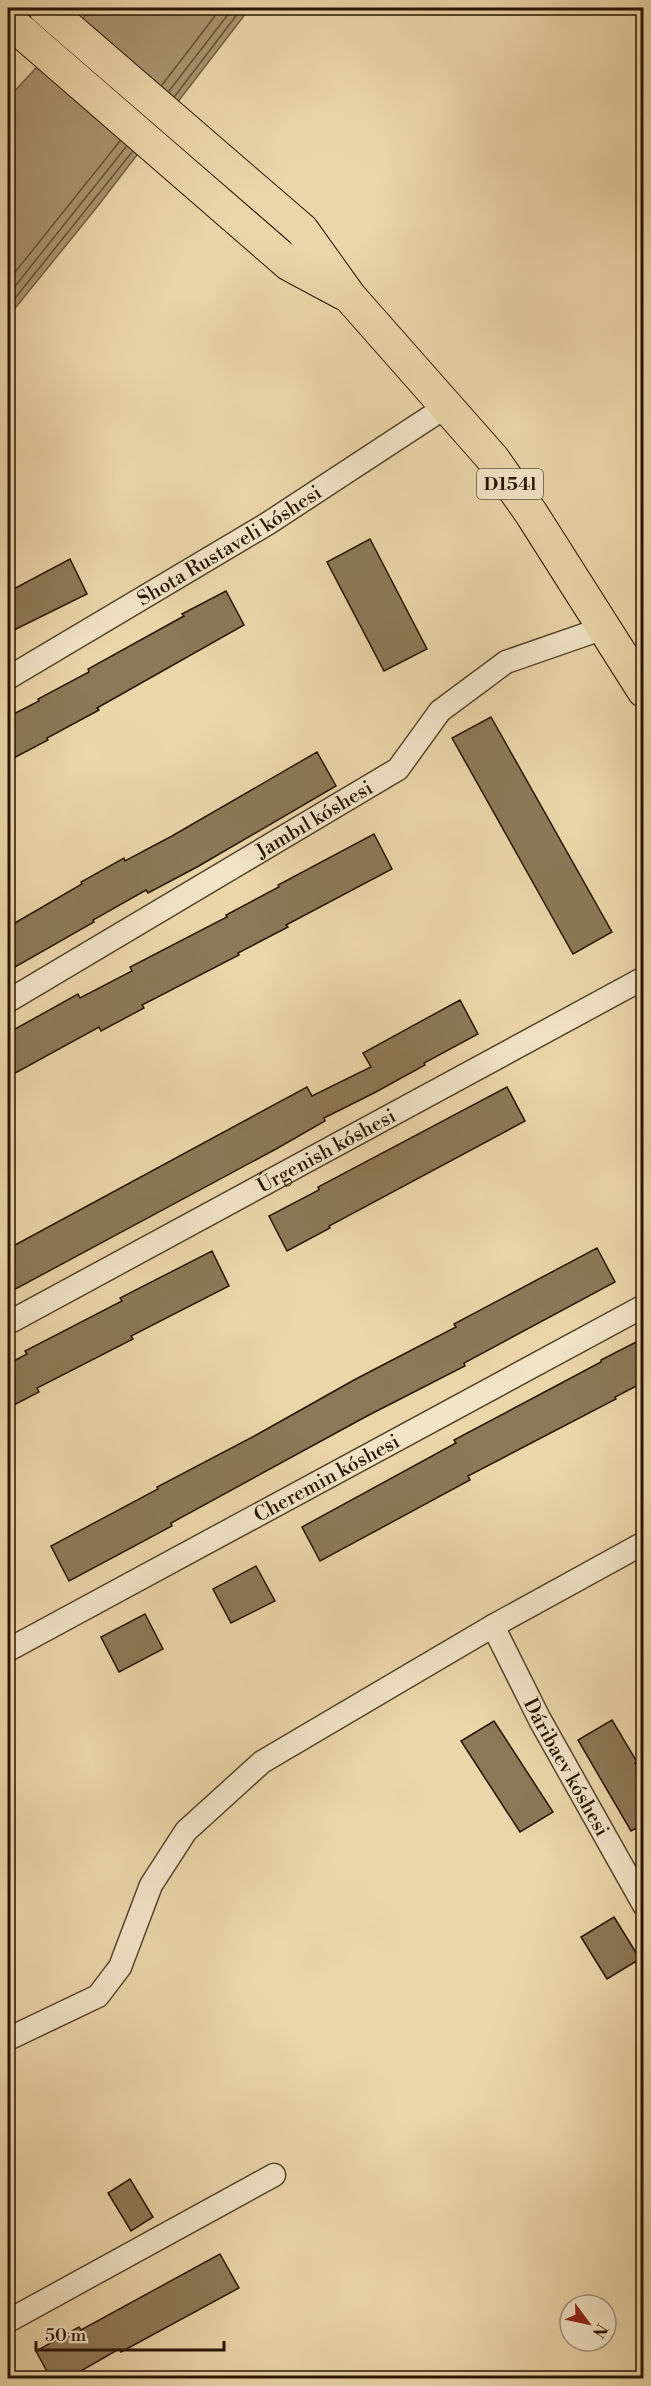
<svg xmlns="http://www.w3.org/2000/svg" width="651" height="2386" viewBox="0 0 651 2386" font-family="'Libre Bodoni',serif">
<style>
.water{fill:#a79470;stroke:#736144;stroke-width:1.5}
.lines{fill:none;stroke-linecap:round;stroke-linejoin:round}
.shore{stroke:#665438;stroke-width:1.5}
.building{fill:#8c7958;stroke:#261401;stroke-width:1.5}
.minor-casing{stroke:#57442b;stroke-width:25}
.primary-casing{stroke:#261401;stroke-width:35}
.minor{stroke:#f1e4c7;stroke-width:22}
.primary{stroke:#ead6a9;stroke-width:33}
.labels{text-anchor:middle;stroke-width:6;stroke-linejoin:round;paint-order:stroke}
.shield{fill:#f1e4c7;stroke:#63523c;stroke-width:1.5}
.shield-label{font-size:18px;font-weight:bold;fill:#261401}
.street-label{font-size:20px;fill:#261401;stroke:#f1e4c7}
</style>
<rect width="100%" height="100%" fill="#ead6a9"/>
<filter id="stains"><feTurbulence type="fractalNoise" baseFrequency=".00333" numOctaves="4"/><feColorMatrix values="0 0 0 0 .2 0 0 0 0 .09 0 0 0 0 .02 0 0 0 .5 -.17"/></filter>
<radialGradient id="worn" r=".72"><stop offset=".6" stop-color="#630" stop-opacity="0"/><stop offset="1" stop-color="#630" stop-opacity=".3"/></radialGradient>
<path class="water" d="M 92,8 L 250,8 L 97,207 L 8,317 L 8,98 Z"/>
<g class="lines">
<g class="shore">
<path d="M 162,85 L 221,8"/>
<path d="M 169,91 L 233,8"/>
<path d="M 175,96 L 242,8"/>
<path d="M 8,281 L 120,141"/>
<path d="M 8,295 L 126,147"/>
<path d="M 8,307 L 132,152"/>
</g>
</g>
<g class="building">
<path d="M 370,539 L 427,649 L 384,671 L 327,562 Z"/>
<path d="M 70,559 L 87,594 L 8,633 L 8,592 Z"/>
<path d="M 226,591 L 244,625 L 97,708 L 99,710 L 47,738 L 48,740 L 8,761 L 8,717 L 39,701 L 38,699 L 89,672 L 88,669 L 184,616 L 182,614 Z"/>
<path d="M 491,717 L 612,932 L 573,954 L 452,738 Z"/>
<path d="M 317,752 L 336,786 L 197,867 L 148,893 L 146,890 L 93,920 L 94,922 L 8,971 L 8,927 L 82,884 L 81,882 L 124,858 L 125,861 L 172,836 Z"/>
<path d="M 374,834 L 392,869 L 286,925 L 288,927 L 238,953 L 239,955 L 142,1005 L 144,1008 L 101,1031 L 99,1027 L 8,1077 L 8,1033 L 78,994 L 80,998 L 132,971 L 130,967 L 227,917 L 226,915 L 279,887 L 278,885 Z"/>
<path d="M 460,1000 L 478,1034 L 424,1063 L 425,1065 L 374,1093 L 324,1118 L 325,1121 L 276,1149 L 8,1293 L 8,1250 L 17,1244 L 307,1087 L 312,1096 L 371,1067 L 363,1053 Z"/>
<path d="M 507,1087 L 525,1121 L 329,1226 L 330,1228 L 287,1251 L 269,1216 L 319,1190 L 318,1187 Z"/>
<path d="M 597,1248 L 615,1282 L 464,1363 L 465,1366 L 367,1416 L 171,1523 L 172,1526 L 69,1581 L 51,1546 L 158,1489 L 157,1487 L 258,1434 L 354,1380 L 456,1327 L 454,1324 Z"/>
<path d="M 212,1251 L 229,1286 L 131,1336 L 133,1339 L 37,1388 L 39,1392 L 8,1408 L 8,1364 L 27,1354 L 25,1351 L 122,1301 L 120,1298 Z"/>
<path d="M 644,1338 L 644,1382 L 615,1397 L 616,1399 L 468,1476 L 470,1480 L 320,1561 L 302,1527 L 456,1443 L 454,1440 L 601,1362 L 601,1360 Z"/>
<path d="M 256,1566 L 275,1601 L 231,1623 L 213,1589 Z"/>
<path d="M 145,1614 L 163,1649 L 119,1672 L 101,1637 Z"/>
<path d="M 612,1720 L 637,1762 L 635,1763 L 644,1777 L 644,1824 L 631,1831 L 578,1740 Z"/>
<path d="M 494,1721 L 553,1812 L 520,1832 L 461,1741 Z"/>
<path d="M 614,1917 L 640,1959 L 607,1979 L 581,1937 Z"/>
<path d="M 130,2179 L 153,2217 L 131,2231 L 108,2193 Z"/>
<path d="M 220,2254 L 239,2288 L 121,2352 L 119,2349 L 67,2379 L 51,2379 L 36,2351 L 79,2327 L 81,2330 Z"/>
</g>
<g class="lines">
<defs>
<g id="minor">
<path id="s1" d="M 8,678 L 267,524 L 447,406"/>
<path id="s2" d="M 8,1001 L 398,769 L 440,711 L 506,662 L 604,628"/>
<path id="s3" d="M 8,1323 L 644,978"/>
<path id="s4" d="M 493,1626 L 540,1720 L 644,1905"/>
<path id="s5" d="M 8,1650 L 644,1306"/>
<path d="M 8,2039 L 98,1996 L 120,1967 L 151,1885 L 186,1831 L 262,1762 L 493,1626 L 644,1543"/>
<path d="M 8,2321 L 274,2175"/>
</g>
<g id="primary">
<path d="M 45,8 L 302,230 L 350,297 L 493,459 L 531,513 L 644,691"/>
<path d="M 8,20 L 289,264 L 343,293"/>
</g>
</defs>
<use href="#minor" class="minor-casing"/>
<use href="#primary" class="primary-casing"/>
<use href="#minor" class="minor"/>
<use href="#primary" class="primary"/>
</g>
<g class="labels">
<rect class="shield" x="477" y="469" width="66" height="30" rx="4.5"/>
<g class="shield-label">
<text x="510" y="490">D154l</text>
</g>
<g class="street-label">
<text dy="7" stroke="none"><textPath href="#s1" startOffset="258">Shota Rustaveli kóshesi</textPath></text>
<text dy="7" stroke="none"><textPath href="#s2" startOffset="356">Jambıl kóshesi</textPath></text>
<text dy="7" stroke="none"><textPath href="#s3" startOffset="362">Úrgenish kóshesi</textPath></text>
<text dy="7" stroke="none"><textPath href="#s5" startOffset="362">Cheremin kóshesi</textPath></text>
<text dy="7" stroke="none"><textPath href="#s4" startOffset="159">Dáribaev kóshesi</textPath></text>
</g>
</g>
<rect width="651" height="2386" fill="none" stroke="#ead6a9" stroke-width="30"/>
<rect x="9" y="9" width="633" height="2368" fill="none" stroke="#261401" stroke-width="3"/>
<rect x="15" y="15" width="621" height="2356" fill="none" stroke="#261401" stroke-width="1.5"/>
<g transform="translate(588 2323) rotate(123)"><circle r="28" fill="#f1e4c7" stroke="#a09178" stroke-width="1.5"/>
<path d="M0-4.5L10 22L0 15L-10 22Z" fill="#8f2418"/>
<text y="-9" font-size="16" font-weight="bold" text-anchor="middle" fill="#261401">N</text>
</g>
<path d="M36 2341v9h188v-9" fill="none" stroke="#261401" stroke-width="3"/>
<text x="45" y="2341" font-size="18" fill="#261401" stroke="#f1e4c7" stroke-width="4.5" paint-order="stroke">50 m</text>
<rect width="100%" height="100%" filter="url(#stains)"/>
<rect width="100%" height="100%" fill="url(#worn)"/>
</svg>
